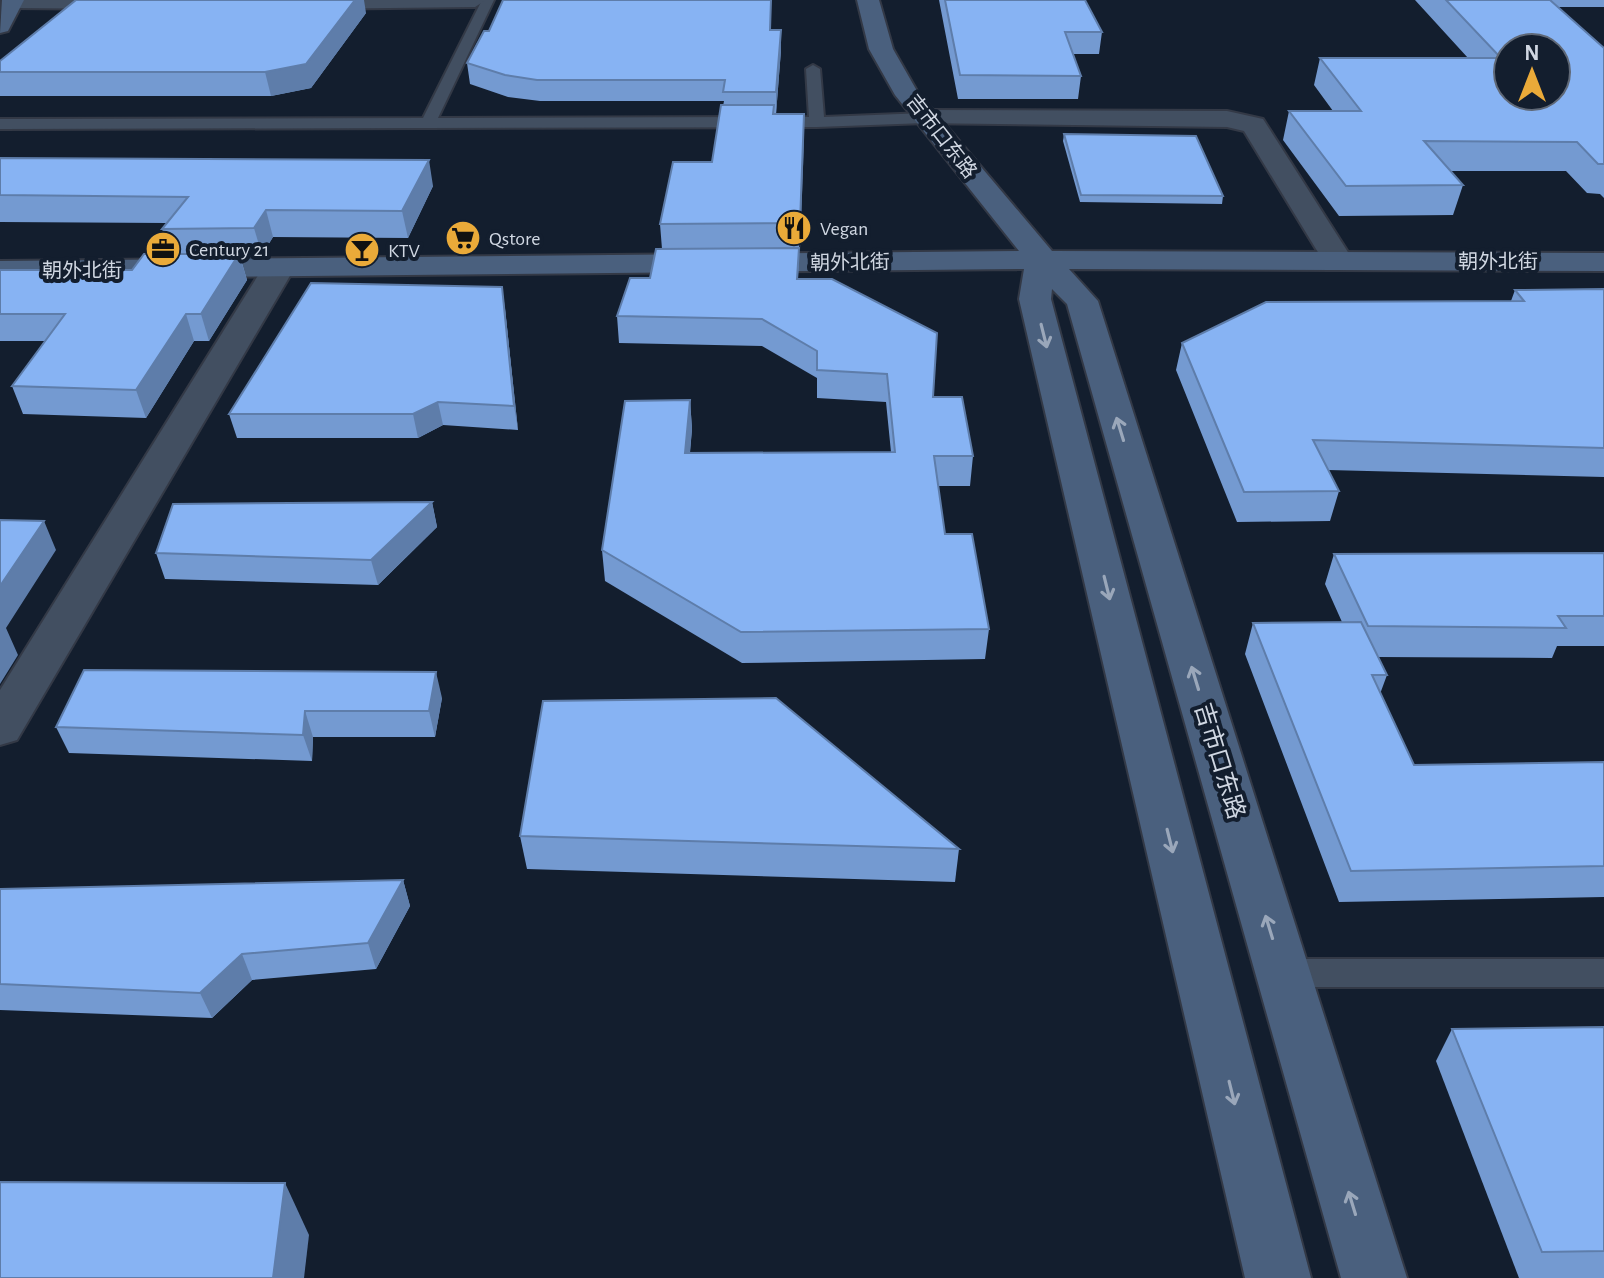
<svg xmlns="http://www.w3.org/2000/svg" width="1604" height="1278" viewBox="0 0 1604 1278" font-family="'Alegreya Sans','Noto Sans SC',sans-serif">
<style>
.lines{fill:none;stroke-linecap:round;stroke-linejoin:round}
.lane-casing{stroke:#333946;stroke-width:4}
.street-casing{stroke:#333946;stroke-width:4}
.secondary-casing{stroke:#333946;stroke-width:4}
.lane{fill:#424f61;fill-rule:evenodd}
.street{fill:#424f61;fill-rule:evenodd}
.secondary{fill:#4a607e;fill-rule:evenodd}
.wall{fill:#749ad1}
.shaded-wall{fill:#5e7daa}
.building{fill:#87b3f3;stroke:#5e7daa;stroke-width:2;fill-rule:evenodd}
.oneway{stroke:#9aa7ba}
.labels{text-anchor:middle;stroke-width:8;stroke-linejoin:round;paint-order:stroke}
.far-street-label{font-size:20px;fill:#d0d7e2;stroke:#131e2e}
.far-poi-label{font-size:20px;fill:#d0d7e2;stroke:#131e2e;text-anchor:start}
.street-label{font-size:24px;fill:#d0d7e2;stroke:#131e2e}
</style>
<rect width="100%" height="100%" fill="#131e2e"/>
<g class="lines">
<defs>
<g id="lane">
<path d="M 482,0 L 494,0 L 438,118 L 809,117 L 806,69 L 813,65 L 820,69 L 824,117 L 925,113 L 933,118 L 925,123 L 817,127 L 0,129 L 0,119 L 423,118 Z"/>
<path d="M 1283,959 L 1604,959 L 1604,987 L 1283,987 L 1271,983 L 1267,973 L 1271,963 Z"/>
</g>
<g id="street">
<path d="M 2,0 L 142,0 L 144,2 L 133,9 L 12,8 L 4,6 Z"/>
<path d="M 297,0 L 486,0 L 475,7 L 306,9 L 298,7 Z"/>
<path d="M 925,110 L 1227,111 L 1263,119 L 1353,260 L 1349,267 L 1338,269 L 1327,267 L 1244,131 L 1227,127 L 916,123 L 912,118 L 916,113 Z"/>
<path d="M 278,260 L 289,262 L 294,269 L 17,740 L 0,745 L 0,690 L 262,269 L 267,262 Z"/>
</g>
<g id="secondary">
<path d="M 2,0 L 24,0 L 8,31 L 0,33 Z"/>
<path d="M 857,0 L 879,0 L 893,49 L 917,91 L 1052,251 L 1604,253 L 1604,271 L 1069,269 L 1098,301 L 1407,1278 L 1341,1278 L 1067,304 L 1052,289 L 1051,299 L 1311,1278 L 1245,1278 L 1019,299 L 1024,269 L 0,279 L 0,261 L 1019,251 L 895,95 L 869,49 Z"/>
</g>
</defs>
<use href="#lane" class="lane-casing"/>
<use href="#street" class="street-casing"/>
<use href="#secondary" class="secondary-casing"/>
<use href="#lane" class="lane"/>
<use href="#street" class="street"/>
<use href="#secondary" class="secondary"/>
</g>
<g class="wall">
<path d="M 939,0 L 1085,0 L 1102,32 L 1099,54 L 1073,54 L 1081,76 L 1078,99 L 958,99 Z"/>
<path d="M 1415,0 L 1604,0 L 1604,7 L 1558,7 L 1604,48 L 1604,198 L 1600,194 L 1587,193 L 1566,171 L 1450,171 L 1463,185 L 1453,215 L 1339,216 L 1283,140 L 1289,111 L 1333,111 L 1314,85 L 1320,58 L 1468,58 Z"/>
<path d="M 366,13 L 311,88 L 271,96 L 0,96 L 0,61 Z"/>
<path d="M 781,30 L 781,50 L 776,114 L 804,114 L 798,279 L 933,397 L 973,456 L 970,486 L 938,486 L 945,534 L 989,629 L 985,659 L 742,663 L 605,581 L 602,550 L 690,400 L 692,429 L 690,453 L 891,452 L 886,402 L 817,398 L 817,378 L 762,346 L 619,343 L 617,316 L 650,278 L 662,249 L 660,224 L 712,162 L 724,101 L 540,101 L 508,97 L 470,84 L 467,63 L 489,31 Z"/>
<path d="M 1064,134 L 1223,196 L 1222,204 L 1080,202 L 1063,141 Z"/>
<path d="M 0,158 L 433,186 L 408,238 L 273,237 L 262,255 L 240,256 L 247,280 L 209,341 L 194,341 L 146,418 L 23,414 L 12,386 L 45,341 L 0,341 L 0,270 L 132,270 L 170,254 L 162,229 L 167,223 L 0,222 Z"/>
<path d="M 1604,289 L 1604,477 L 1328,470 L 1339,491 L 1330,521 L 1237,522 L 1176,370 L 1182,343 L 1511,301 L 1515,290 Z"/>
<path d="M 505,309 L 518,430 L 443,425 L 418,438 L 237,438 L 229,414 Z"/>
<path d="M 432,502 L 437,527 L 378,585 L 165,579 L 156,553 Z"/>
<path d="M 1604,553 L 1604,646 L 1557,646 L 1552,658 L 1378,657 L 1387,675 L 1380,694 L 1414,765 L 1604,762 L 1604,897 L 1339,902 L 1245,654 L 1253,623 L 1342,622 L 1325,584 L 1334,554 Z"/>
<path d="M 442,698 L 435,737 L 313,737 L 312,761 L 69,753 L 56,727 Z"/>
<path d="M 520,836 L 959,849 L 955,882 L 527,869 Z"/>
<path d="M 403,880 L 410,906 L 376,969 L 252,980 L 212,1018 L 0,1010 L 0,889 Z"/>
<path d="M 1604,1027 L 1604,1278 L 1519,1278 L 1436,1061 L 1452,1029 Z"/>
</g>
<g class="shaded-wall">
<path d="M 355,0 L 364,0 L 366,13 L 311,88 L 271,96 L 265,72 Z"/>
<path d="M 781,30 L 781,50 L 776,114 L 776,92 Z"/>
<path d="M 804,114 L 804,139 L 800,250 L 800,223 Z"/>
<path d="M 429,160 L 433,186 L 408,238 L 402,211 Z"/>
<path d="M 266,210 L 273,237 L 262,255 L 254,228 Z"/>
<path d="M 239,254 L 247,280 L 209,341 L 201,314 Z"/>
<path d="M 502,287 L 505,309 L 518,430 L 514,406 Z"/>
<path d="M 186,314 L 194,341 L 146,418 L 136,390 Z"/>
<path d="M 690,400 L 692,429 L 687,482 L 685,453 Z"/>
<path d="M 438,402 L 443,425 L 418,438 L 413,414 Z"/>
<path d="M 432,502 L 437,527 L 378,585 L 371,560 Z"/>
<path d="M 44,521 L 56,550 L 6,628 L 18,655 L 0,684 L 0,586 Z"/>
<path d="M 436,672 L 442,698 L 435,737 L 429,711 Z"/>
<path d="M 305,711 L 313,737 L 312,761 L 303,735 Z"/>
<path d="M 403,880 L 410,906 L 376,969 L 368,943 Z"/>
<path d="M 242,954 L 252,980 L 212,1018 L 200,993 Z"/>
<path d="M 285,1183 L 309,1235 L 304,1278 L 273,1278 Z"/>
</g>
<g class="building">
<path d="M 76,0 L 355,0 L 306,64 L 265,72 L 0,72 L 0,61 Z"/>
<path d="M 503,0 L 771,0 L 770,30 L 781,30 L 776,92 L 723,92 L 725,80 L 537,80 L 505,75 L 467,63 L 484,31 L 489,31 Z"/>
<path d="M 945,0 L 1085,0 L 1102,32 L 1065,32 L 1081,76 L 960,75 Z"/>
<path d="M 1446,0 L 1550,0 L 1604,48 L 1604,164 L 1598,164 L 1577,142 L 1424,141 L 1463,185 L 1346,186 L 1289,111 L 1361,111 L 1320,58 L 1501,58 ZM 1508,48 L 1556,48 L 1556,96 L 1508,96 Z"/>
<path d="M 721,105 L 774,105 L 773,114 L 804,114 L 800,223 L 660,224 L 673,162 L 712,162 Z"/>
<path d="M 1064,134 L 1196,136 L 1223,196 L 1081,195 Z"/>
<path d="M 0,158 L 429,160 L 402,211 L 266,210 L 254,228 L 162,229 L 188,197 L 0,195 Z"/>
<path d="M 799,248 L 797,279 L 832,279 L 937,333 L 933,397 L 962,397 L 973,456 L 934,456 L 945,534 L 972,534 L 989,629 L 741,632 L 602,550 L 625,401 L 690,400 L 685,453 L 895,452 L 887,374 L 817,370 L 817,351 L 762,319 L 617,316 L 630,278 L 650,278 L 656,249 Z"/>
<path d="M 144,254 L 239,254 L 201,314 L 186,314 L 136,390 L 12,386 L 65,314 L 0,314 L 0,270 L 132,270 Z"/>
<path d="M 311,283 L 502,287 L 514,406 L 438,402 L 413,414 L 229,414 Z"/>
<path d="M 1604,289 L 1604,448 L 1313,440 L 1339,491 L 1244,492 L 1182,343 L 1266,302 L 1524,301 L 1515,290 Z"/>
<path d="M 432,502 L 371,560 L 156,553 L 173,504 Z"/>
<path d="M 0,520 L 44,521 L 0,586 Z"/>
<path d="M 1604,553 L 1604,616 L 1558,616 L 1566,628 L 1368,626 L 1334,554 Z"/>
<path d="M 1361,622 L 1387,675 L 1372,675 L 1414,765 L 1604,762 L 1604,866 L 1351,871 L 1253,623 Z"/>
<path d="M 84,670 L 436,672 L 429,711 L 305,711 L 303,735 L 56,727 Z"/>
<path d="M 776,698 L 959,849 L 520,836 L 543,701 Z"/>
<path d="M 403,880 L 368,943 L 242,954 L 200,993 L 0,984 L 0,889 Z"/>
<path d="M 1604,1027 L 1604,1251 L 1542,1252 L 1452,1029 Z"/>
<path d="M 0,1182 L 285,1183 L 273,1278 L 0,1278 Z"/>
</g>
<defs><path id="oneway-shaft" d="M-6 0H5M1.5-3L5.5 0L1.5 3" fill="none" stroke-width="1.6" stroke-linecap="round" stroke-linejoin="round" transform="scale(2)"/></defs>
<g class="oneway">
<use href="#oneway-shaft" transform="translate(1044 336) rotate(76)"/>
<use href="#oneway-shaft" transform="translate(1120 429) rotate(-107)"/>
<use href="#oneway-shaft" transform="translate(1107 588) rotate(76)"/>
<use href="#oneway-shaft" transform="translate(1195 678) rotate(-107)"/>
<use href="#oneway-shaft" transform="translate(1170 841) rotate(76)"/>
<use href="#oneway-shaft" transform="translate(1269 927) rotate(-107)"/>
<use href="#oneway-shaft" transform="translate(1232 1093) rotate(76)"/>
<use href="#oneway-shaft" transform="translate(1352 1203) rotate(-107)"/>
</g>
<defs>
<symbol id="restaurant-disc" viewBox="-11 -11 22 22"><circle r="9.5" fill="#eaaa39" stroke="#131e2e"/><path d="M-5-6h1v4h1v-4h1v4h1v-4h1v5L-1.5 .5V6h-2V.5L-5-1ZM5-6V6H3V1.5H1.5Q1.5-4 5-6Z" fill="#111"/></symbol>
<symbol id="supermarket-disc" viewBox="-11 -11 22 22"><circle r="9.5" fill="#eaaa39" stroke="#131e2e"/><path d="M-6-5.5h2.5l.6 2H6L4.5 2H-2.5L-4.4-4H-6ZM-1.5 3.2a1.3 1.3 0 1 0 .1 0ZM3 3.2a1.3 1.3 0 1 0 .1 0Z" fill="#111"/></symbol>
<symbol id="office-disc" viewBox="-11 -11 22 22"><circle r="9.5" fill="#eaaa39" stroke="#131e2e"/><path d="M-6-3h4V-5.5h4V-3h4V5H-6ZM-1-4.5V-3h2v-1.5ZM-6 0V1H6V0Z" fill="#111"/></symbol>
<symbol id="bar-disc" viewBox="-11 -11 22 22"><circle r="9.5" fill="#eaaa39" stroke="#131e2e"/><path d="M-6-5H6L.8 .8V4.5H3.5V6h-7V4.5H-.8V.8Z" fill="#111"/></symbol>
</defs>
<g fill-rule="evenodd">
<use href="#restaurant-disc" x="774" y="208" width="40" height="40"/>
<use href="#supermarket-disc" x="443" y="218" width="40" height="40"/>
<use href="#office-disc" x="143" y="229" width="40" height="40"/>
<use href="#bar-disc" x="342" y="230" width="40" height="40"/>
</g>
<g class="labels">
<g class="far-street-label">
<text transform="translate(942 136) rotate(52)" y="7">吉市口东路</text>
<text x="1498" y="268">朝外北街</text>
<text transform="translate(850 262) rotate(-1)" y="7">朝外北街</text>
<text x="82" y="277">朝外北街</text>
</g>
<g class="far-poi-label">
<text x="820" y="235">Vegan</text>
<text x="489" y="245">Qstore</text>
<text x="189" y="256">Century 21</text>
<text x="388" y="257">KTV</text>
</g>
<g class="street-label">
<text transform="translate(1220 761) rotate(73)" y="8">吉市口东路</text>
</g>
</g>
<g transform="translate(1532 72)"><circle r="38" fill="#131e2e" stroke="#5f6876" stroke-width="2"/>
<path d="M0-6L14 30L0 20L-14 30Z" fill="#eaaa39"/>
<text y="-12" font-size="22" font-weight="bold" text-anchor="middle" fill="#d0d7e2">N</text>
</g>
</svg>
